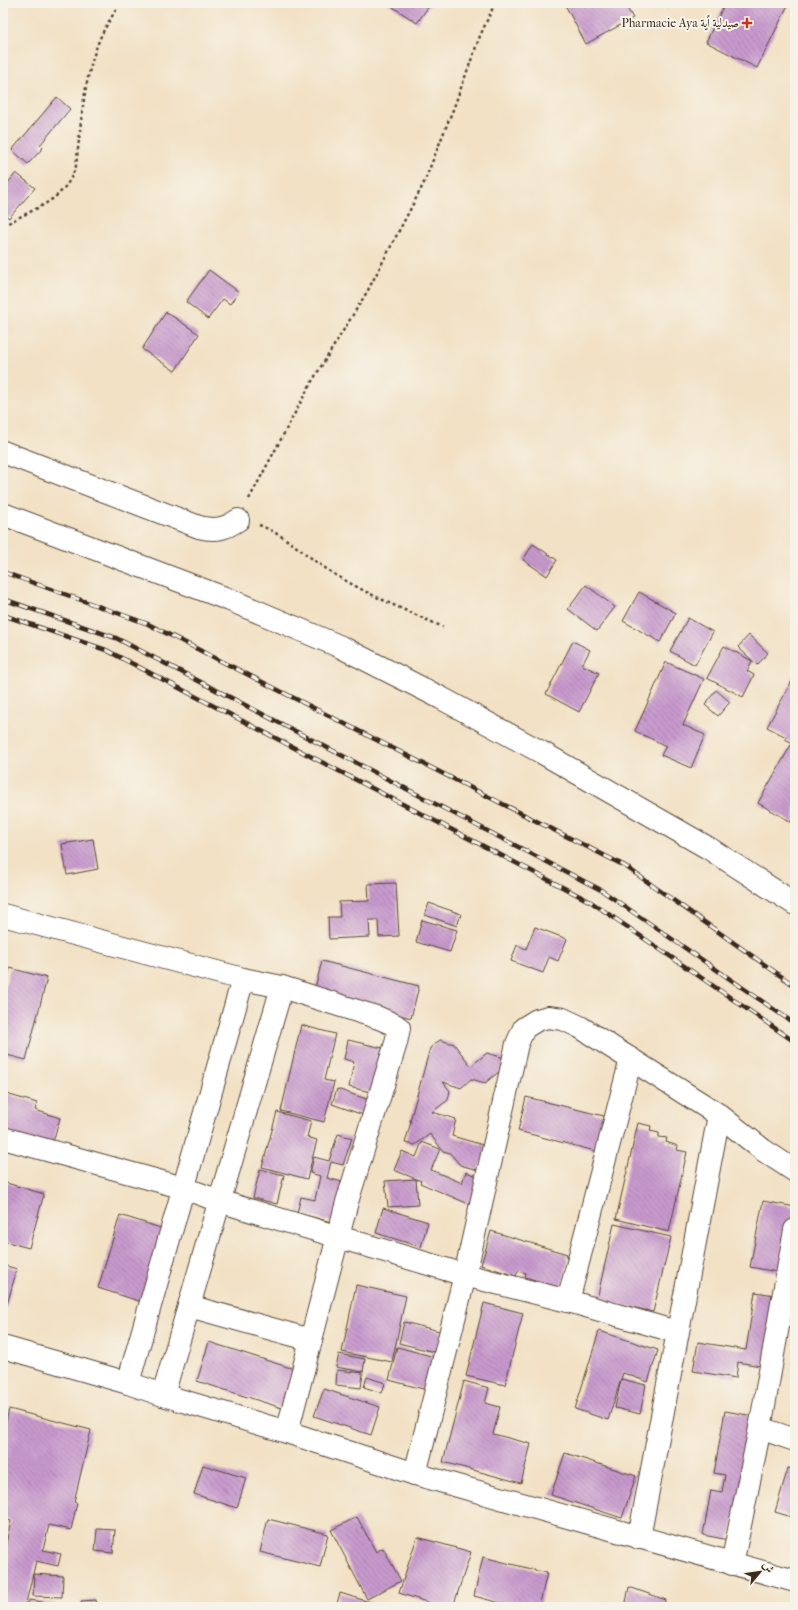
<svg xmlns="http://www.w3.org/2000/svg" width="798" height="1610" viewBox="0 0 798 1610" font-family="'IM FELL French Canon',Amiri,serif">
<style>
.building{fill:url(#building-back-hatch)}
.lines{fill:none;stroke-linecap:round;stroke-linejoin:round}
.minor-casing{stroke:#564537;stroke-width:24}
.path{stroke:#564537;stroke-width:2.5;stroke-dasharray:3 3;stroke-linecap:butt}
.minor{stroke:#fff;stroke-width:22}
.rail-casing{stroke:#3b2a1e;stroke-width:4.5}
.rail{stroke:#f7f3e8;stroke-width:3;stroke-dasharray:9;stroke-linecap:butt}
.poi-dot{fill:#c8321e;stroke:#f7f3e8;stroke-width:1.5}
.labels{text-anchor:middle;stroke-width:4;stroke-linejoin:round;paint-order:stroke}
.poi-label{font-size:12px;fill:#3b2a1e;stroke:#f7f3e8;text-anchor:end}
</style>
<defs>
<pattern id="building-back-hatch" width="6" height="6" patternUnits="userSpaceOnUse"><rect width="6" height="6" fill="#c799cd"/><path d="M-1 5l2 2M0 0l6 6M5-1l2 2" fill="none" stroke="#a37da6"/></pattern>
</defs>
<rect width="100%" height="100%" fill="#f7f3e8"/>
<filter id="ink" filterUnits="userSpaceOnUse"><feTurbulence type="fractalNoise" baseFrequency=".025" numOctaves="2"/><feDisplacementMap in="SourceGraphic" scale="8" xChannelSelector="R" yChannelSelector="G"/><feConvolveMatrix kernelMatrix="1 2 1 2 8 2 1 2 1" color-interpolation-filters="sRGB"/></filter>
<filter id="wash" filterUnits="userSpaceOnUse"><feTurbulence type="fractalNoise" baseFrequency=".012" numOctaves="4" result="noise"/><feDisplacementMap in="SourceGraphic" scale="16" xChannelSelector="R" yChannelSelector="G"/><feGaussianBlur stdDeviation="0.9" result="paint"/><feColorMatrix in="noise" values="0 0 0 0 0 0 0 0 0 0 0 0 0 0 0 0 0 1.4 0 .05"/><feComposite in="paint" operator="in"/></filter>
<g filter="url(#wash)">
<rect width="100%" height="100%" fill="#f2e1c5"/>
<g id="blocks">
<g class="building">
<path d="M 387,3 L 431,3 L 417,23 Z"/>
<path d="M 564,3 L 628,3 L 625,5 L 633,18 L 586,44 Z"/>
<path d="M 655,3 L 671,3 L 669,8 Z"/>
<path d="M 725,3 L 789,3 L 757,68 L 706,42 Z"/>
<path d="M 57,97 L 70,109 L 40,145 L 43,148 L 28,164 L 12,150 Z"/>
<path d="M 16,173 L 35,188 L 9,218 L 3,213 L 3,189 Z"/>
<path d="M 209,270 L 239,292 L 230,304 L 223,299 L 208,319 L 186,302 Z"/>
<path d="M 166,312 L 199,334 L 175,371 L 142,349 Z"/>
<path d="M 533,544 L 557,560 L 547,576 L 523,560 Z"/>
<path d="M 586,585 L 615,607 L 597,631 L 568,609 Z"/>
<path d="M 639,592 L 676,613 L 660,642 L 623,621 Z"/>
<path d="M 688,618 L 713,632 L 695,665 L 670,651 Z"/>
<path d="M 749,635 L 768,653 L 757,665 L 738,647 Z"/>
<path d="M 573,641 L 590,650 L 582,665 L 599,673 L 579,712 L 546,694 Z"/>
<path d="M 724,646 L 752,661 L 747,671 L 754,675 L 743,697 L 707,678 Z"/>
<path d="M 666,662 L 704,679 L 683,725 L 705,735 L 691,768 L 661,755 L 666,746 L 635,731 Z"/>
<path d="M 795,675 L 795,744 L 785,739 L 786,737 L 767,727 Z"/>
<path d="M 716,690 L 730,702 L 718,716 L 705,705 Z"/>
<path d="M 791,745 L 795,748 L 795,824 L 758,803 Z"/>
<path d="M 93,839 L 98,869 L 67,875 L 62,844 Z"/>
<path d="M 396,883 L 399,936 L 379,937 L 378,920 L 369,920 L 370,937 L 329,939 L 328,917 L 340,917 L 339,902 L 369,901 L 368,884 Z"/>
<path d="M 429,903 L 461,914 L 457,926 L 425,915 Z"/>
<path d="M 422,920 L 457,930 L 450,952 L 416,942 Z"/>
<path d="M 535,927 L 567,939 L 558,961 L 549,957 L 543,973 L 511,961 L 517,945 L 526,949 Z"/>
<path d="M 322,961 L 419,986 L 411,1018 L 314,992 Z"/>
<path d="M 10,968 L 47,978 L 26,1060 L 3,1054 L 3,994 Z"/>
<path d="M 301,1025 L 335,1034 L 324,1080 L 334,1082 L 324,1122 L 281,1111 Z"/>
<path d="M 348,1040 L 391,1050 L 375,1093 L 349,1087 L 354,1062 L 344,1059 Z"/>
<path d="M 440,1040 L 454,1044 L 471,1066 L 487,1053 L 511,1060 L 510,1063 L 485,1083 L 471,1079 L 461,1088 L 443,1082 L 450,1091 L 448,1100 L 432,1112 L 456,1119 L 452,1136 L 490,1147 L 478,1170 L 460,1165 L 450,1153 L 443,1151 L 430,1134 L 415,1145 L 405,1143 L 411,1122 L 410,1121 L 430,1048 Z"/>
<path d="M 337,1089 L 378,1103 L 372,1118 L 332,1104 Z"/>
<path d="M 3,1093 L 37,1103 L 35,1110 L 60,1118 L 50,1152 L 3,1137 Z"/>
<path d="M 526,1097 L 608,1117 L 599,1152 L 518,1131 Z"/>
<path d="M 277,1112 L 311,1121 L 307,1137 L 317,1140 L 307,1179 L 262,1167 Z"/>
<path d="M 638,1123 L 651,1126 L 650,1131 L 659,1133 L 659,1137 L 667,1138 L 666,1142 L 678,1146 L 677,1150 L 687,1152 L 669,1232 L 616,1219 Z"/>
<path d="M 338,1134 L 352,1138 L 343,1165 L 331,1162 L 327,1178 L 350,1184 L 339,1224 L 297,1213 L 301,1197 L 315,1200 L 320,1176 L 310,1173 L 314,1157 L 329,1161 Z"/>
<path d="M 422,1142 L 440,1149 L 431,1170 L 462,1183 L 466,1172 L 482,1178 L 471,1205 L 420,1183 L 421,1181 L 394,1170 L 402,1151 L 416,1157 Z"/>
<path d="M 260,1169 L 284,1175 L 277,1204 L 253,1198 Z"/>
<path d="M 416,1179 L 418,1205 L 388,1207 L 385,1181 Z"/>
<path d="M 3,1182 L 44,1194 L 29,1248 L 3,1241 Z"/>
<path d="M 763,1201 L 795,1207 L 783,1273 L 750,1267 Z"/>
<path d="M 383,1208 L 428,1222 L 421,1247 L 376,1233 Z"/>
<path d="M 120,1215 L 164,1229 L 142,1302 L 98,1288 Z"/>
<path d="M 614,1224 L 671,1237 L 653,1312 L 597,1299 Z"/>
<path d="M 491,1231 L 567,1254 L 566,1258 L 569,1259 L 561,1288 L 525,1277 L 526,1273 L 518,1271 L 516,1276 L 481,1265 Z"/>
<path d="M 3,1265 L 17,1269 L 3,1319 Z"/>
<path d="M 356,1285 L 406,1296 L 392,1362 L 342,1352 Z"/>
<path d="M 755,1292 L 781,1296 L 771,1368 L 738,1362 L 736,1378 L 693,1371 L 698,1342 L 746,1350 Z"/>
<path d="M 484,1303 L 523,1313 L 505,1385 L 466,1376 Z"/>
<path d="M 404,1322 L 443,1332 L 438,1353 L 399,1343 Z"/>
<path d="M 599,1331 L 658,1350 L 648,1382 L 623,1373 L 608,1420 L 575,1409 Z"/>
<path d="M 209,1342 L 297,1370 L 285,1409 L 197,1381 Z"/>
<path d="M 397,1347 L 435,1357 L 427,1390 L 389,1380 Z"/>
<path d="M 339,1354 L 365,1359 L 363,1372 L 336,1367 Z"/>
<path d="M 337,1370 L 363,1373 L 361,1388 L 336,1385 Z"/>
<path d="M 367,1377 L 385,1383 L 382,1393 L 364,1387 Z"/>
<path d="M 794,1378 L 795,1378 L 795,1392 L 792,1391 Z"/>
<path d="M 621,1379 L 646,1385 L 640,1414 L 615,1408 Z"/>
<path d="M 464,1381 L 489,1388 L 485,1403 L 500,1407 L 493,1434 L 531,1444 L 521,1483 L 443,1462 Z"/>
<path d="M 324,1389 L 380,1407 L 371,1435 L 314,1416 Z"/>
<path d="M 9,1409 L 91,1430 L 74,1502 L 77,1503 L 71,1530 L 49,1525 L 43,1550 L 61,1554 L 58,1566 L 36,1561 L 25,1607 L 17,1607 L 3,1603 L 3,1556 L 11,1521 L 3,1519 L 3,1435 Z"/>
<path d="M 725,1411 L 759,1417 L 729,1540 L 703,1535 L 711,1490 L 722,1492 L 725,1475 L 714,1473 Z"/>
<path d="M 565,1453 L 636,1476 L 622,1518 L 551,1495 Z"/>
<path d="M 203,1465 L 246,1478 L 237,1508 L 194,1494 Z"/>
<path d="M 788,1468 L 795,1470 L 795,1518 L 775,1512 Z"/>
<path d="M 357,1517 L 376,1552 L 383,1548 L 401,1581 L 367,1599 L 331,1530 Z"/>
<path d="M 268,1519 L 328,1534 L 320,1567 L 260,1552 Z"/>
<path d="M 97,1529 L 115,1530 L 113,1553 L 95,1551 Z"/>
<path d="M 417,1537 L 471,1552 L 453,1607 L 442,1607 L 399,1593 Z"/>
<path d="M 483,1557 L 547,1573 L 539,1607 L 515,1607 L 474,1596 Z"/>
<path d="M 34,1574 L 63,1576 L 62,1597 L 33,1596 Z"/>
<path d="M 629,1587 L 666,1600 L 665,1607 L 625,1607 Z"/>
<path d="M 340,1593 L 379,1605 L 378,1607 L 336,1607 Z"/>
<path d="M 29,1600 L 56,1604 L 55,1607 L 28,1607 Z"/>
<path d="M 96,1600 L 97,1607 L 82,1607 L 81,1601 Z"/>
</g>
</g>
</g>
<g filter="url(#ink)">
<use href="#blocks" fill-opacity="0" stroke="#564537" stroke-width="1"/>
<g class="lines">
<defs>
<g id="minor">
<path d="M 3,452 L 199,527 C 215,531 225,529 238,520"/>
<path d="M 3,514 L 230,600 L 341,647 L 441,698 L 541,752 L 710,849 L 795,904"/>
<path d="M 3,915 L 243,979 L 282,987 L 379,1018 L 395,1025 L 399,1028 L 396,1043 L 347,1202 L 287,1432"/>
<path d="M 3,1138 L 184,1188 L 219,1201 L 465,1275 L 568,1301 L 677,1332"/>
<path d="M 568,1301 L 631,1059"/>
<path d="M 189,1306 L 311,1340"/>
<path d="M 3,1347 L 128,1383 L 163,1395 L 287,1432 L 415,1474 L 795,1581"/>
<path d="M 128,1383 L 243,979"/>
<path d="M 163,1395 L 282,987"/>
<path d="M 760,1428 L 795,1440"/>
<path d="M 415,1474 L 465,1275 L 517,1044 L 524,1028 L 537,1020 L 548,1017 L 563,1019 L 580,1027 L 719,1115 L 763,1150 L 795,1171"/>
<path d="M 639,1538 L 719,1115"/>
<path d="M 732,1564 L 760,1428 L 795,1230"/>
</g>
</defs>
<use href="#minor" class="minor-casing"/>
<g class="path">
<path d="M 3,226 C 33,208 64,203 76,166 C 81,126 83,84 97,46 C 102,31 112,17 120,3"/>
<path d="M 249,499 L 311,383 L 367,292 L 423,185 L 454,107 L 480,36 L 495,3"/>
<path d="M 259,525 C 287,536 306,556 331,572 C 366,594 405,610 443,627"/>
</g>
<use href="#minor" class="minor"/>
<defs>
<g id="rail">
<path d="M 3,572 L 148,624 L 625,866 L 795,986"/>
<path d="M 3,599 L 116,638 L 601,890 L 795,1024"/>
<path d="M 3,615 L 106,650 L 591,902 L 795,1042"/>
</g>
</defs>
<use href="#rail" class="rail-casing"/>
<use href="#rail" class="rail"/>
</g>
</g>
<path class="poi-dot" d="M745 17h4v4h4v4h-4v4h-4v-4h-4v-4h4z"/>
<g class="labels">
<g class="poi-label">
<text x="739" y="27">Pharmacie Aya صيدلية اًية</text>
</g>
</g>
<rect width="798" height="1610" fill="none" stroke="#f7f3e8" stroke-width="16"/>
<g transform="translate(760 1572) rotate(61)" stroke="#f7f3e8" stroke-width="3" paint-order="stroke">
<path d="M0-3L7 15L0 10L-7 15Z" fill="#3b2a1e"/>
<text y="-6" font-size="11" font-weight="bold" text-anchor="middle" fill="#3b2a1e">ش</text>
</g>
</svg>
